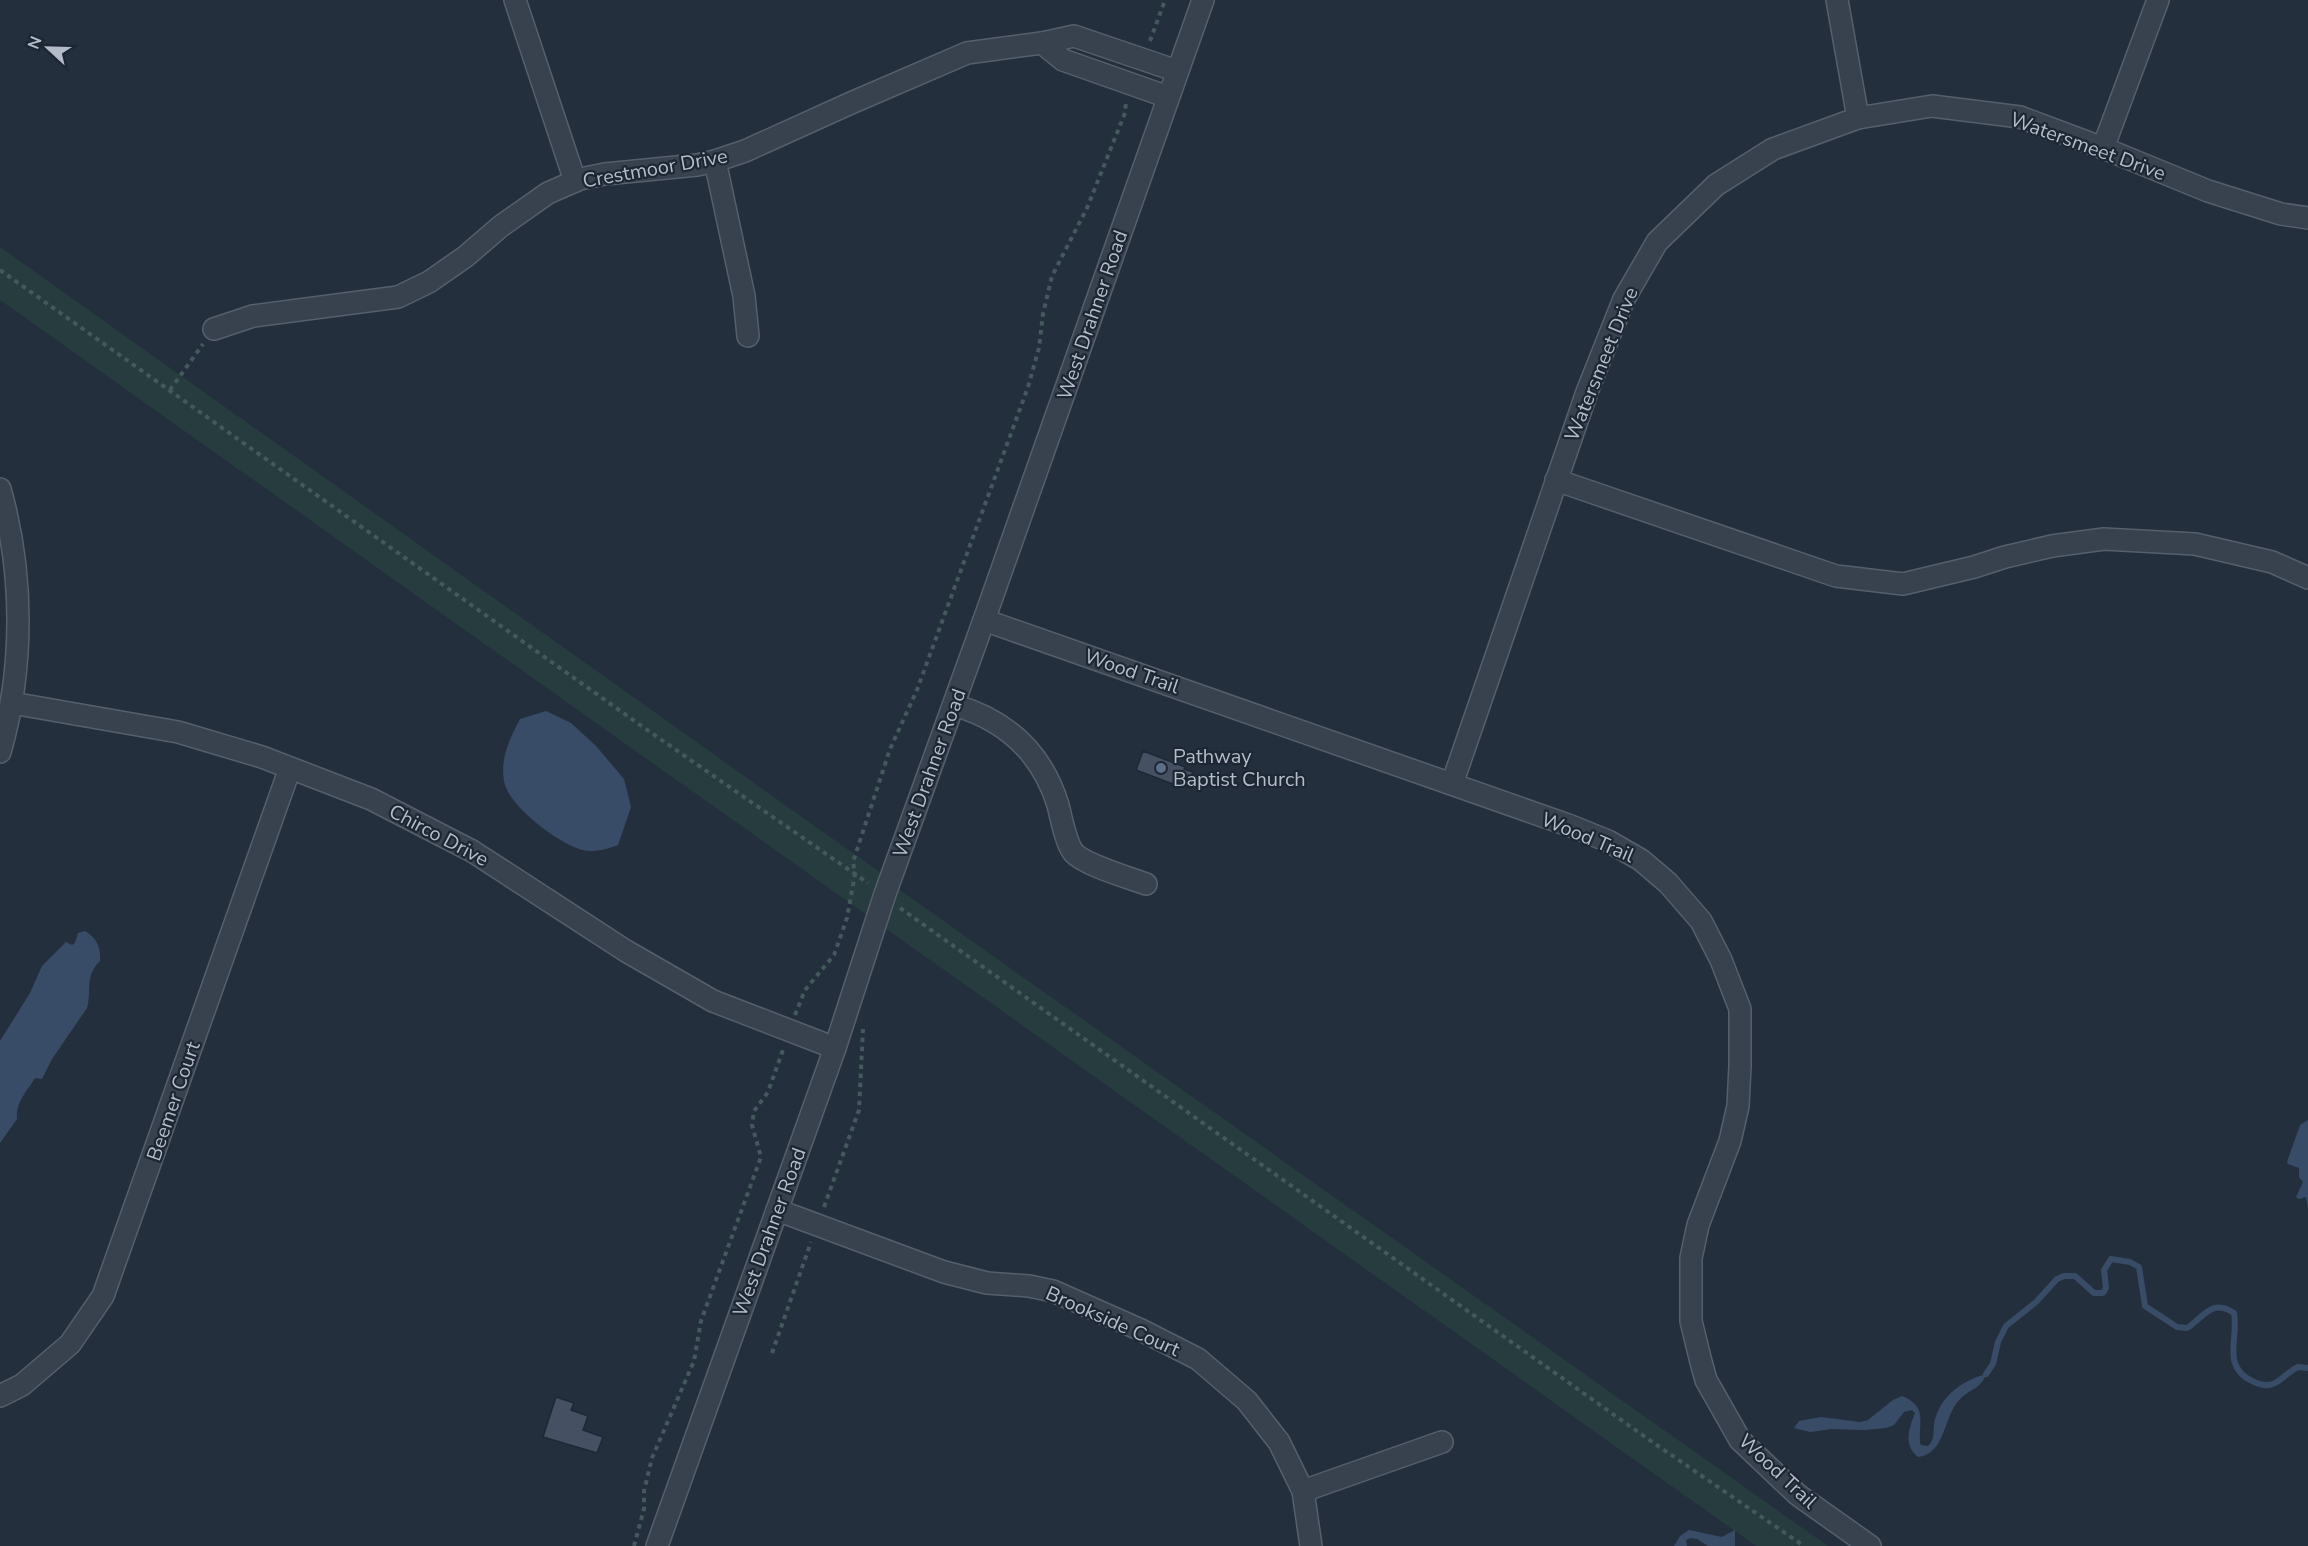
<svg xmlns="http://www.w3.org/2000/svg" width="2308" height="1546" viewBox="0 0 2308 1546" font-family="'Nunito Sans',sans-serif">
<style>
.green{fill:#263c3f}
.water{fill:#394c67}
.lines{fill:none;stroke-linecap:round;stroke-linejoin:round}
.stream{stroke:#394c67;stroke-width:6}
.building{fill:#455162;stroke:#1f2835;stroke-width:1.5}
.minor-casing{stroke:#565f6c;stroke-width:24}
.path{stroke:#44595c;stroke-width:4;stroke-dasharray:4.5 4.5;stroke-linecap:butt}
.minor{stroke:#38414e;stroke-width:21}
.service-dot{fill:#5c6f8a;stroke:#1d2633;stroke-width:2}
.labels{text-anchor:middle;stroke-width:4.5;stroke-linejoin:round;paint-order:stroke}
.street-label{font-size:20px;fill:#b4bcc9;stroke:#1d2633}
.poi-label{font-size:20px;fill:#b4bcc9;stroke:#1d2633;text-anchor:start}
</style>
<rect width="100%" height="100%" fill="#242f3e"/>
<path class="green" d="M 0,247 L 888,878 L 887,881 L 1828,1546 L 1756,1546 L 0,300 Z"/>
<g class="water">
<path d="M 546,711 L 571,723 L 596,746 L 624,779 L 631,807 L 618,845 C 607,849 594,853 582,850 C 558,843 508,806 504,781 C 500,758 510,738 520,719 Z"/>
<path d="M 85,931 C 97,938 101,948 100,961 C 84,976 92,992 87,1008 L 52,1059 L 42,1079 L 35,1078 C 27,1091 15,1103 17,1119 L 0,1143 L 0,1041 L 30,993 L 42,966 L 66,942 L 72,945 L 75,943 L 78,933 Z"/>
<path d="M 2308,1120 L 2308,1209 L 2306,1197 L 2299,1199 L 2296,1197 L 2303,1182 L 2299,1177 L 2299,1168 L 2288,1164 L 2287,1162 L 2300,1125 Z"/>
<path d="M 1986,1374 C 1981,1389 1970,1389 1960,1399 C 1943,1416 1946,1454 1918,1457 C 1903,1445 1909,1428 1915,1413 L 1912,1410 L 1904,1412 L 1894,1425 L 1886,1428 L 1864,1430 L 1832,1429 L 1810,1432 L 1794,1428 L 1799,1421 L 1821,1417 L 1860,1422 L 1868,1420 L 1893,1400 L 1902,1396 C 1927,1406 1919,1421 1920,1443 L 1921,1445 L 1928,1446 C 1935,1439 1933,1433 1934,1424 C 1939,1397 1961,1381 1986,1374 Z"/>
<path d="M 1689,1530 L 1722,1537 L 1735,1530 L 1735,1546 L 1708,1546 L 1697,1539 L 1690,1538 L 1686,1540 L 1687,1546 L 1674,1546 L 1680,1536 Z"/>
</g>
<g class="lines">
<path class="stream" d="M 1986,1374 L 1993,1364 L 1998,1342 L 2006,1326 L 2036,1302 L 2057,1279 L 2064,1276 L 2075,1276 L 2094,1293 L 2103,1293 L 2106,1288 L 2104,1270 L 2111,1259 L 2130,1262 L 2139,1267 L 2145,1306 L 2177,1327 L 2187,1328 C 2204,1317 2212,1298 2234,1313 C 2239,1338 2221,1366 2252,1381 C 2258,1384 2268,1387 2275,1383 C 2283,1379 2289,1371 2298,1367 L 2308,1368"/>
</g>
<g class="building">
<path d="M 1143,751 L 1185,767 L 1184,769 L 1193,772 L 1188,787 L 1179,783 L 1178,786 L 1136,770 Z"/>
<path d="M 556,1397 L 574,1403 L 571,1410 L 588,1416 L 583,1430 L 603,1437 L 597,1453 L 543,1437 Z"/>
</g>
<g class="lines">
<defs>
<g id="minor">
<path d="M 515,0 L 575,181"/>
<path d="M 1837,0 L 1858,118"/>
<path d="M 1168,97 L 1063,60 L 1042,43 L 1074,36 L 1177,71"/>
<path d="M 2103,148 L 2158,0"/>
<path d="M 715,161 L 744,296 L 748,336"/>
<path d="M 214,329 L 253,316 L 398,297 L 429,282 L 465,257 L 501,226 L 548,193 L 580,179 L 605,174 L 697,165 L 715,161 L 745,151 L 851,103 L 967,53 L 1042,43"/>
<path d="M 1556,480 L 1836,576 L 1903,584 L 1974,567 L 2005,557 L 2052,546 L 2104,539 L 2195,544 L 2272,562 L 2308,578"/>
<path d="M 0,489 C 24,574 24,668 0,752"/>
<path d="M 984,620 L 1571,826 L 1608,841 L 1641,860 L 1668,883 L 1701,921 L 1721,960 L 1740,1009 L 1740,1066 L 1738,1106 L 1730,1141 L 1698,1225 L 1691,1258 L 1691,1321 L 1700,1358 L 1706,1380 L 1740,1440 L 1798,1495 L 1870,1546"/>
<path d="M 12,703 L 178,732 L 262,757 L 371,799 L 472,851 L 626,951 L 713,1001 L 835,1048"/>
<path d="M 954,705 C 1006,720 1042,753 1058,805 C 1061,817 1066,844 1074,853 C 1085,865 1130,878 1146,884"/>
<path d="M 1452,784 L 1587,392 L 1624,299 L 1657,242 L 1716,185 L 1773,149 L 1858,118 L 1932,106 L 2020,117 L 2103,148 L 2208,191 L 2281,214 L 2308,218"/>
<path d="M 777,1210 L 944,1272 L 987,1283 L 1029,1286 L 1053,1291 L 1141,1330 L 1198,1359 L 1247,1401 L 1279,1442 L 1303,1491 L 1311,1546"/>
<path d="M 0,1396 L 22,1385 L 70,1344 L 103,1296 L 290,768"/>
<path d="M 1303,1491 L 1442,1442"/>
<path d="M 657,1546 L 835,1048 L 885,894 L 984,620 L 1203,0"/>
</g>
</defs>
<use href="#minor" class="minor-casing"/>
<g class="path">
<path d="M 1150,41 L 1165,0"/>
<path d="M 0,270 L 643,727 L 868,883"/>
<path d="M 170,390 L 203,344"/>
<path d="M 900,908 L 1648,1439 L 1804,1546"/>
<path d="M 795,1015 L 805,990 L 834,955 L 847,918 L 855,874 L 853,862 L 890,749 L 917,690 L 1028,387 L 1039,348 L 1043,314 L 1052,276 L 1087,208 L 1125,113 L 1126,101"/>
<path d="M 824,1207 L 859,1110 L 863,1029"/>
<path d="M 772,1353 L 811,1242"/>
<path d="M 634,1546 L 644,1509 L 644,1491 L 652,1458 L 694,1361 L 701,1321 L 761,1157 L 752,1125 L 754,1111 L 768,1092 L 784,1047"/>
</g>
<use href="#minor" class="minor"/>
</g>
<circle class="service-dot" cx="1161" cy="768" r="6"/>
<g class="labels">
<g class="street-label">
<text transform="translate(2088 146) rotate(20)" y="7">Watersmeet Drive</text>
<text transform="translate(655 168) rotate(-10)" y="7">Crestmoor Drive</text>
<text transform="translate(1092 315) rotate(-71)" y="7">West Drahner Road</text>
<text transform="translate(1601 364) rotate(-68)" y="7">Watersmeet Drive</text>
<text transform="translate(1132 671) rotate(19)" y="7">Wood Trail</text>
<text transform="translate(929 773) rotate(-70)" y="7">West Drahner Road</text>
<text transform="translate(439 835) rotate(28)" y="7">Chirco Drive</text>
<text transform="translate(1588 837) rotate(23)" y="7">Wood Trail</text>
<text transform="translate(173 1101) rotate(-71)" y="7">Beemer Court</text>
<text transform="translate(769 1232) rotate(-70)" y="7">West Drahner Road</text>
<text transform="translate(1113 1321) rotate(24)" y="7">Brookside Court</text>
<text transform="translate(1778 1471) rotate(43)" y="7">Wood Trail</text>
</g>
<g class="poi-label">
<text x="1173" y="763">Pathway<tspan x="1173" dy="23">Baptist Church</tspan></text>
</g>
</g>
<g transform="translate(48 48) rotate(292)" stroke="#1d2633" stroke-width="4.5" paint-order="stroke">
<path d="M0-4.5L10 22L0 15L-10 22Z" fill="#b4bcc9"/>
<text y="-9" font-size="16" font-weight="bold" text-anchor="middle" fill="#b4bcc9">N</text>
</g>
</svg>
